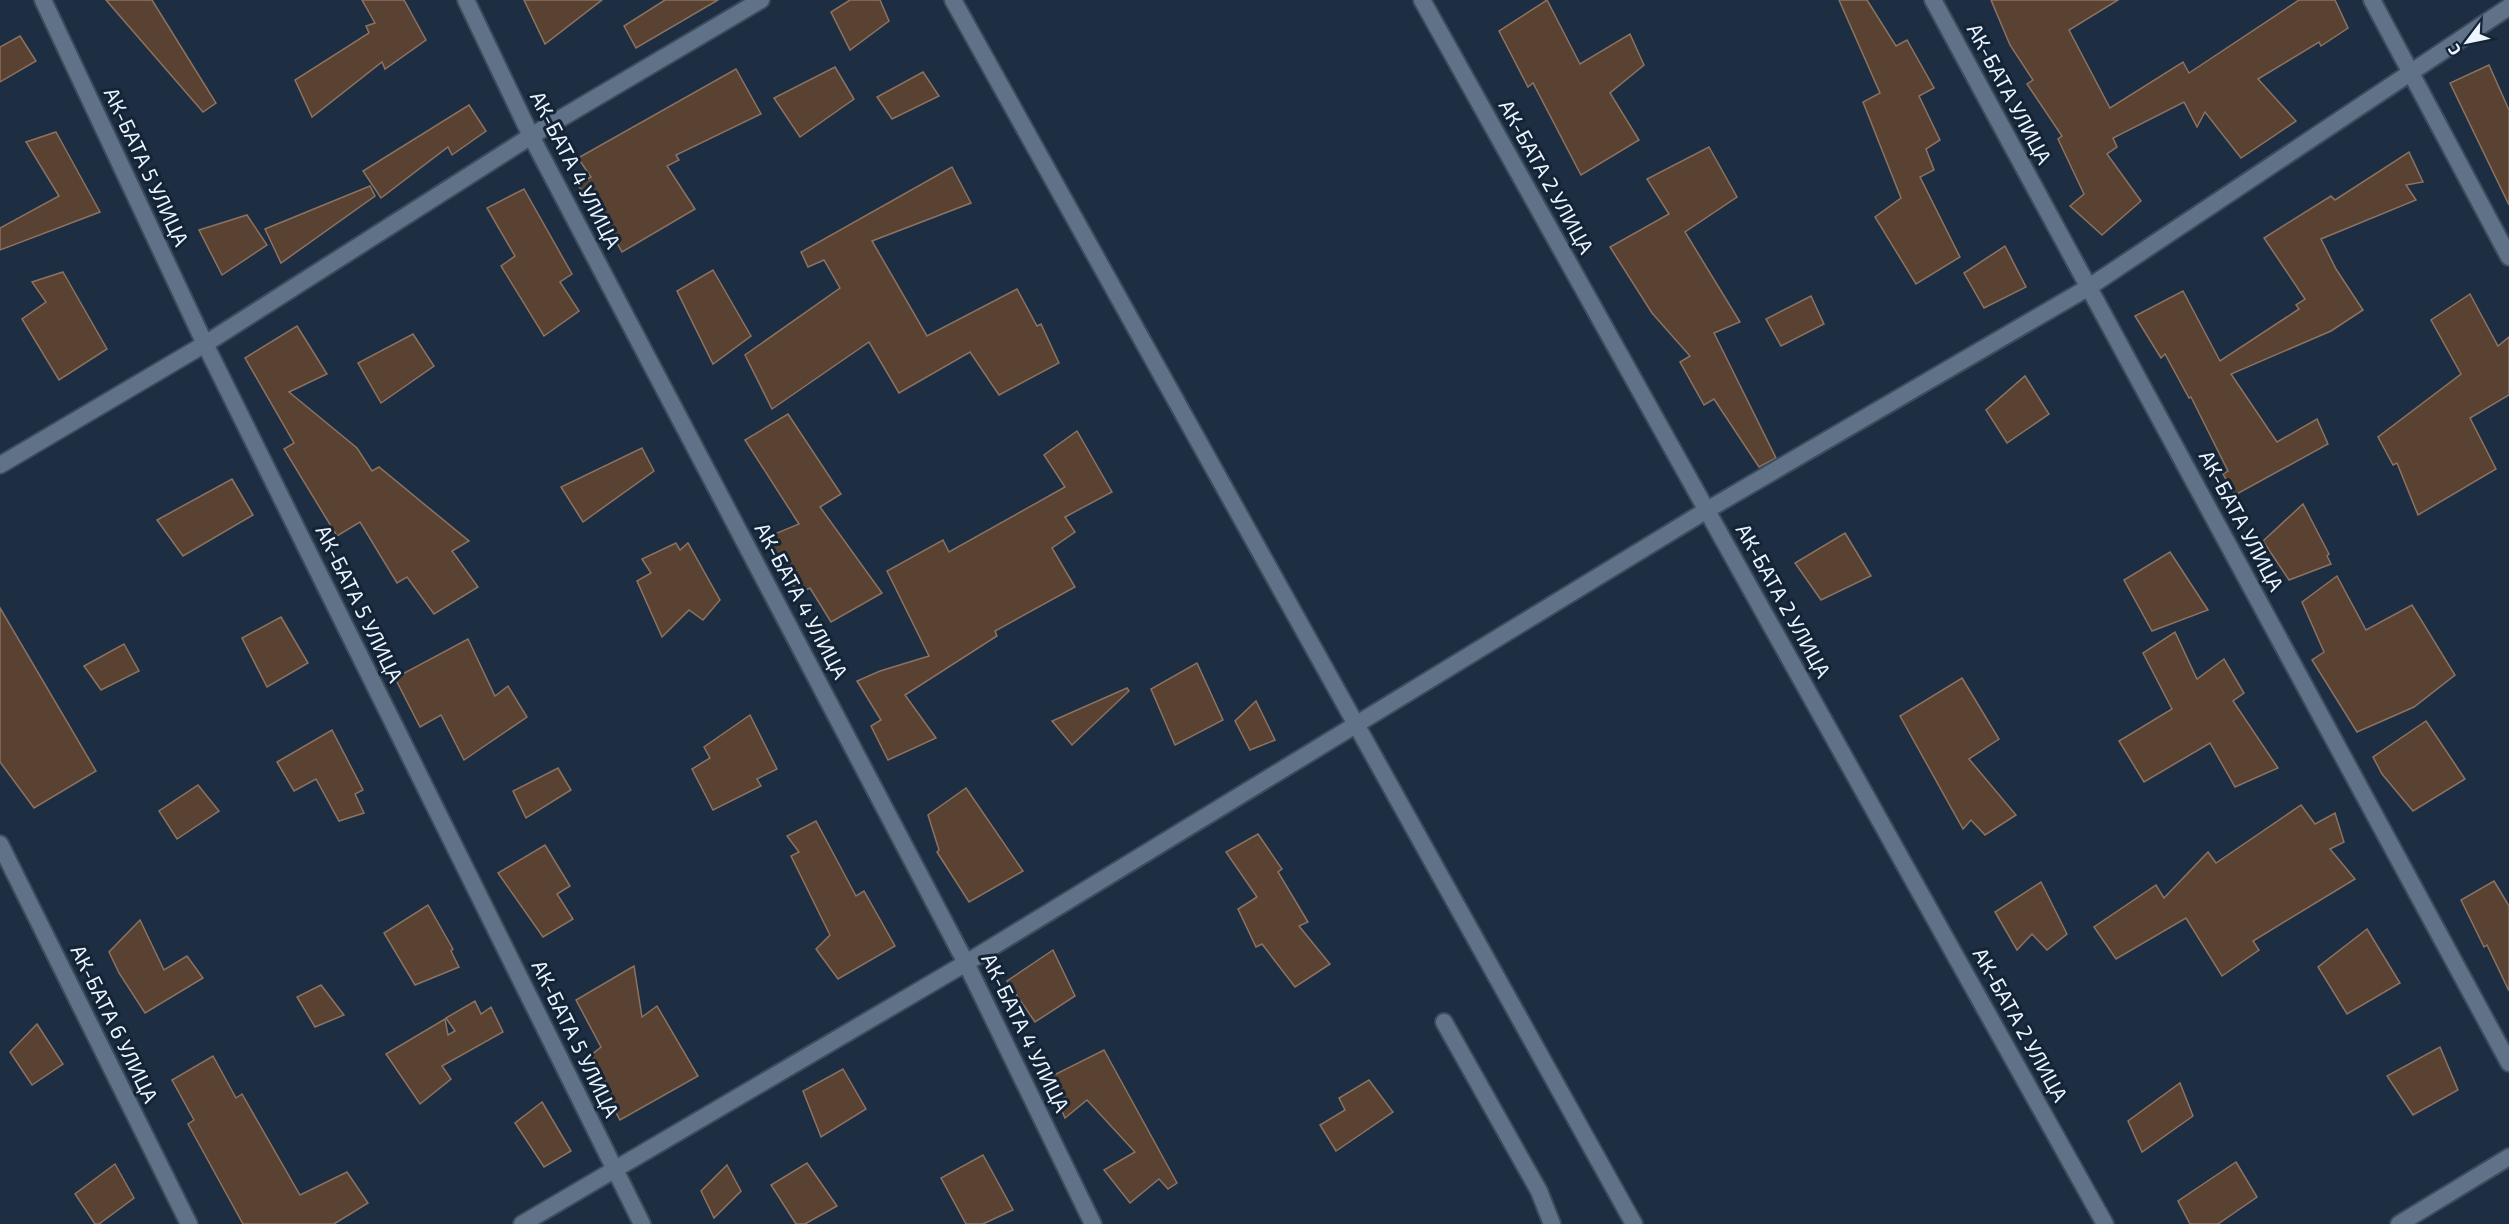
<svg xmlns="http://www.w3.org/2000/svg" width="2509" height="1224" viewBox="0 0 2509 1224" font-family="'Exo 2',sans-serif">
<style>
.building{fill:#5a4232;stroke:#8c7261;stroke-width:1.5}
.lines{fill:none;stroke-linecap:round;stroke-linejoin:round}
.minor-casing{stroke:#3d4c5c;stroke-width:20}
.minor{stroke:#5f7288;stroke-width:16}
.labels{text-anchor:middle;stroke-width:6;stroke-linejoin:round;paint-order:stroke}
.street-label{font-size:21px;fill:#ecf5ff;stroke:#142437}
</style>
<rect width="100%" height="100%" fill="#1e2e42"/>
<g class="building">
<path d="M 106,0 L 152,0 L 216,103 L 203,112 Z"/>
<path d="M 362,0 L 404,0 L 426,40 L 385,69 L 382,62 L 312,117 L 295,80 L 369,33 L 366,26 L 375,23 Z"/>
<path d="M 524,0 L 602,0 L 545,44 Z"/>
<path d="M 665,0 L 718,0 L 636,48 L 624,26 Z"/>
<path d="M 850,0 L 880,0 L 889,21 L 850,50 L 831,12 Z"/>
<path d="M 1547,0 L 1580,64 L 1630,34 L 1644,65 L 1610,93 L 1639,140 L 1581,175 L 1533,83 L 1528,87 L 1499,31 Z"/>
<path d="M 1839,0 L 1867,0 L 1896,46 L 1907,40 L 1934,88 L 1919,96 L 1940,140 L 1926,149 L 1934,170 L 1920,177 L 1960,257 L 1916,284 L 1875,217 L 1901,198 L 1863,102 L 1880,93 Z"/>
<path d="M 1991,0 L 2118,0 L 2069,30 L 2110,108 L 2183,62 L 2189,73 L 2299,0 L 2335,0 L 2348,28 L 2321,46 L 2319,42 L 2258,79 L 2296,121 L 2241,158 L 2205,112 L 2197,127 L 2184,102 L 2113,138 L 2117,147 L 2107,154 L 2141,201 L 2102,235 L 2070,206 L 2084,194 L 2058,139 L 2062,136 L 2027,84 L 2033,80 L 2010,45 Z"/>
<path d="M 20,36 L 36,61 L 0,82 L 0,47 Z"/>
<path d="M 2489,65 L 2509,110 L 2509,205 L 2450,83 Z"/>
<path d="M 835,67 L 854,99 L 800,137 L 774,98 Z"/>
<path d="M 736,69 L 761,114 L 676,155 L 679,160 L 667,166 L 695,209 L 622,252 L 596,205 L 577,185 L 591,177 L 578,158 Z"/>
<path d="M 923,72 L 939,96 L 892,119 L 877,97 Z"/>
<path d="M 469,105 L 486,131 L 452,155 L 448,147 L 381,198 L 363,171 Z"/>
<path d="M 56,132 L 100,212 L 0,250 L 0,228 L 59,196 L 26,142 Z"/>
<path d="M 1709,147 L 1737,197 L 1685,232 L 1740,322 L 1714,333 L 1776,458 L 1759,467 L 1714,399 L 1704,405 L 1680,362 L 1690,356 L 1652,313 L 1610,247 L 1669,214 L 1647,179 Z"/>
<path d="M 2409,152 L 2423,182 L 2406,185 L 2416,200 L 2321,239 L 2336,269 L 2363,310 L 2331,331 L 2231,374 L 2277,442 L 2317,419 L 2328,444 L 2235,495 L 2223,474 L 2228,471 L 2191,397 L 2189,398 L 2165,354 L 2161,358 L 2135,316 L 2183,291 L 2220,361 L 2299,309 L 2296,305 L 2305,299 L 2264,238 L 2331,196 L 2335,200 Z"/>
<path d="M 952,167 L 971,203 L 872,241 L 927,336 L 1017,289 L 1037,326 L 1041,324 L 1059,363 L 999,395 L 970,352 L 899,393 L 869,342 L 772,409 L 745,355 L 840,288 L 824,260 L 808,267 L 801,252 Z"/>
<path d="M 370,186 L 375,196 L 281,263 L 265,229 Z"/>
<path d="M 524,189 L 572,274 L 560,282 L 579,311 L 544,336 L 501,266 L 515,256 L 487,208 Z"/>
<path d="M 247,215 L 267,245 L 222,275 L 199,230 Z"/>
<path d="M 2005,246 L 2026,287 L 1984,308 L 1964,273 Z"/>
<path d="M 713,270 L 751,336 L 713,364 L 677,291 Z"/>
<path d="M 63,272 L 107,349 L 59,380 L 22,319 L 46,302 L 32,282 Z"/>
<path d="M 2470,294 L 2498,346 L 2509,337 L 2509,395 L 2470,418 L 2496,469 L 2418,515 L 2397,463 L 2393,465 L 2378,437 L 2461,374 L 2431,320 Z"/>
<path d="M 1811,296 L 1824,324 L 1781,346 L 1766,319 Z"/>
<path d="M 297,326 L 327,374 L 289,392 L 357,448 L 372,471 L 379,467 L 469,541 L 452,551 L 478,587 L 434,614 L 407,577 L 397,583 L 360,522 L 337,536 L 284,449 L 294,443 L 245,358 Z"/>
<path d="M 413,334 L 434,366 L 381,403 L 358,363 Z"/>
<path d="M 2025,376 L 2049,414 L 2007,443 L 1986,410 Z"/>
<path d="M 788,414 L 841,494 L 820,507 L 882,593 L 831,622 L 810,588 L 798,594 L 765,538 L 799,524 L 745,440 Z"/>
<path d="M 1077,431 L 1112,492 L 1065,517 L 1075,532 L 1052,548 L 1075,587 L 995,631 L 997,636 L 905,695 L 936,738 L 888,760 L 871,726 L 881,720 L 857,681 L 880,671 L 929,656 L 887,571 L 943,540 L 949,552 L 1065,487 L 1044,455 Z"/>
<path d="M 642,448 L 654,471 L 583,522 L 561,487 Z"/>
<path d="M 232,479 L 253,515 L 183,556 L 157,520 Z"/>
<path d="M 2303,504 L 2329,554 L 2327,556 L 2331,564 L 2289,580 L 2263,541 Z"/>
<path d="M 1845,533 L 1871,576 L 1821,600 L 1795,563 Z"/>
<path d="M 676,543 L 680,550 L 688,543 L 720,600 L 703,620 L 689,610 L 662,637 L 637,581 L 651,573 L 642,559 Z"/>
<path d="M 2170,552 L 2208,610 L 2152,631 L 2124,580 Z"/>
<path d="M 2337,576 L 2366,630 L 2412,605 L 2455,675 L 2414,707 L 2357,732 L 2312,660 L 2324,652 L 2302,602 Z"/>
<path d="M 0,608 L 96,771 L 34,808 L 0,762 Z"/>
<path d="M 281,617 L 308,663 L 267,687 L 242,638 Z"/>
<path d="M 2175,632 L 2197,679 L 2224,659 L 2244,693 L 2233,701 L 2278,768 L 2235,787 L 2210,743 L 2144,782 L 2119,741 L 2172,709 L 2143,653 Z"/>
<path d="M 468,639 L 495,696 L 508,686 L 527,717 L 464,760 L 441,715 L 420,727 L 395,678 Z"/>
<path d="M 124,644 L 139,671 L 101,690 L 84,666 Z"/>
<path d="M 1197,663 L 1223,720 L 1175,745 L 1151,689 Z"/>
<path d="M 1962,678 L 1999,739 L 1969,759 L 2016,815 L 1985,835 L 1971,820 L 1963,829 L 1900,716 Z"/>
<path d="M 1127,688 L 1129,691 L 1072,745 L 1052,721 Z"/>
<path d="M 1256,701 L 1275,740 L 1250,750 L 1235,721 Z"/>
<path d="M 750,715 L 777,769 L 757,779 L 761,786 L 713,810 L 692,769 L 710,758 L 704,747 Z"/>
<path d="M 2426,721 L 2465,779 L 2413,811 L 2382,774 L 2373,757 Z"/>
<path d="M 332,730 L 363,790 L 355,794 L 364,813 L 339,821 L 316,779 L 294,791 L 277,762 Z"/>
<path d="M 558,768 L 571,790 L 526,818 L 513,791 Z"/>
<path d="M 198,785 L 219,811 L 177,839 L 159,811 Z"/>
<path d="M 966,788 L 1023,871 L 969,902 L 937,852 L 939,850 L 928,815 Z"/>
<path d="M 2301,805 L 2315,824 L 2335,813 L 2344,842 L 2330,849 L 2355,879 L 2253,941 L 2259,950 L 2222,976 L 2186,918 L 2116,959 L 2094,927 L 2156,885 L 2164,898 L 2208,852 L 2216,863 Z"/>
<path d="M 816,821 L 856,896 L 864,891 L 895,946 L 838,979 L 816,949 L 830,935 L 791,856 L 799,852 L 787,836 Z"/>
<path d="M 1258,834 L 1282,869 L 1278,872 L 1308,922 L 1299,926 L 1330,964 L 1295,987 L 1262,944 L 1256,947 L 1238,909 L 1257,897 L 1226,852 Z"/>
<path d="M 545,845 L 570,886 L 557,894 L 573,919 L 543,937 L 498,873 Z"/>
<path d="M 2494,881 L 2509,906 L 2509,991 L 2487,945 L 2484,947 L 2461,900 Z"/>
<path d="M 2041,882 L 2067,934 L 2047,950 L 2032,934 L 2017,950 L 1995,912 Z"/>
<path d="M 428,905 L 453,949 L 451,951 L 459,967 L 415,985 L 384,933 Z"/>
<path d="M 140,920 L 164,970 L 187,956 L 203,978 L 145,1013 L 119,973 L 109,952 Z"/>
<path d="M 2367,929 L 2400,983 L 2347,1014 L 2318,967 Z"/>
<path d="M 1053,950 L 1075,996 L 1035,1022 L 1007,981 Z"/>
<path d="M 634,966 L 642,1017 L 657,1006 L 698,1076 L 620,1120 L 586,1059 L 601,1047 L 576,1000 Z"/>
<path d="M 321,985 L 344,1015 L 315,1027 L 297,997 Z"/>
<path d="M 475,1001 L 481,1014 L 491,1007 L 503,1032 L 442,1066 L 451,1079 L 420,1104 L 386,1054 L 445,1019 L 448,1035 L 455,1031 L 446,1018 Z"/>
<path d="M 37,1024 L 63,1064 L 32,1085 L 10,1052 Z"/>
<path d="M 2440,1047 L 2458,1090 L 2413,1115 L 2387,1076 Z"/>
<path d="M 1104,1050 L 1177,1183 L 1168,1189 L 1159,1179 L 1130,1203 L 1104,1170 L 1135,1152 L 1087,1100 L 1065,1118 L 1048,1078 Z"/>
<path d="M 213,1056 L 236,1098 L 242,1094 L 300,1195 L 347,1172 L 368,1203 L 334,1224 L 243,1224 L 188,1124 L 194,1120 L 172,1080 Z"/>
<path d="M 843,1069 L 866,1109 L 821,1137 L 803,1091 Z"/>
<path d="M 1369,1080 L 1393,1112 L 1336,1151 L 1320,1125 L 1345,1110 L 1339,1098 Z"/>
<path d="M 2180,1083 L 2193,1116 L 2142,1152 L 2128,1121 Z"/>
<path d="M 542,1102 L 571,1151 L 544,1167 L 515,1123 Z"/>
<path d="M 983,1155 L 1013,1210 L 983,1224 L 966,1224 L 941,1178 Z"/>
<path d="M 2236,1162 L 2257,1197 L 2218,1224 L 2190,1224 L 2178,1201 Z"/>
<path d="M 807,1163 L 837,1206 L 805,1224 L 796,1224 L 771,1185 Z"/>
<path d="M 115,1164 L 134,1198 L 99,1224 L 95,1224 L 75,1194 Z"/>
<path d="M 727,1165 L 741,1191 L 714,1218 L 701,1191 Z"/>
</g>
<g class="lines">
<defs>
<g id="minor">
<path d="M 43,0 L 205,344 L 642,1224"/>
<path d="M 466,0 L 531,136 L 966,963 L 1093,1224"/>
<path d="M 953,0 L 1634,1224"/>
<path d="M 1422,0 L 2105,1224"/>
<path d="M 1933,0 L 2509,1063"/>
<path d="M 2372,0 L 2509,257"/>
<path d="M 0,465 L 205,344 L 531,136 L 761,0"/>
<path d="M 0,844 L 189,1224"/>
<path d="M 1444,1022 L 1539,1191 L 1552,1224"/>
<path d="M 522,1224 L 966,963 L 1707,510 L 2089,287 L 2509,7"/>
<path d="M 2399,1224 L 2509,1157"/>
</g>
</defs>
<use href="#minor" class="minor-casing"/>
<use href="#minor" class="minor"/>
</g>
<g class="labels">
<g class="street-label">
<text transform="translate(2009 94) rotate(62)" y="7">АК-БАТА УЛИЦА</text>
<text transform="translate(146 167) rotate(65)" y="7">АК-БАТА 5 УЛИЦА</text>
<text transform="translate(575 170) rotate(63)" y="7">АК-БАТА 4 УЛИЦА</text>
<text transform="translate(1546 177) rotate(61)" y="7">АК-БАТА 2 УЛИЦА</text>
<text transform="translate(2241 521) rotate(62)" y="7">АК-БАТА УЛИЦА</text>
<text transform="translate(801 601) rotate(62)" y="7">АК-БАТА 4 УЛИЦА</text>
<text transform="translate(1783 601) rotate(61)" y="7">АК-БАТА 2 УЛИЦА</text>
<text transform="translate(359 604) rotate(64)" y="7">АК-БАТА 5 УЛИЦА</text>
<text transform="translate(114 1024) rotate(64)" y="7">АК-БАТА 6 УЛИЦА</text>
<text transform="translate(2020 1025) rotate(61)" y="7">АК-БАТА 2 УЛИЦА</text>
<text transform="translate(1025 1033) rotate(64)" y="7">АК-БАТА 4 УЛИЦА</text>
<text transform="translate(575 1039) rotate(64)" y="7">АК-БАТА 5 УЛИЦА</text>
</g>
</g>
<g transform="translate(2467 42) rotate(238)" stroke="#142437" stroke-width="4.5" paint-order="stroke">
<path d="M0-4.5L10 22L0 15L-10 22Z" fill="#ecf5ff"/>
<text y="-9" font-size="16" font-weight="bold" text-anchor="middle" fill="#ecf5ff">С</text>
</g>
</svg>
